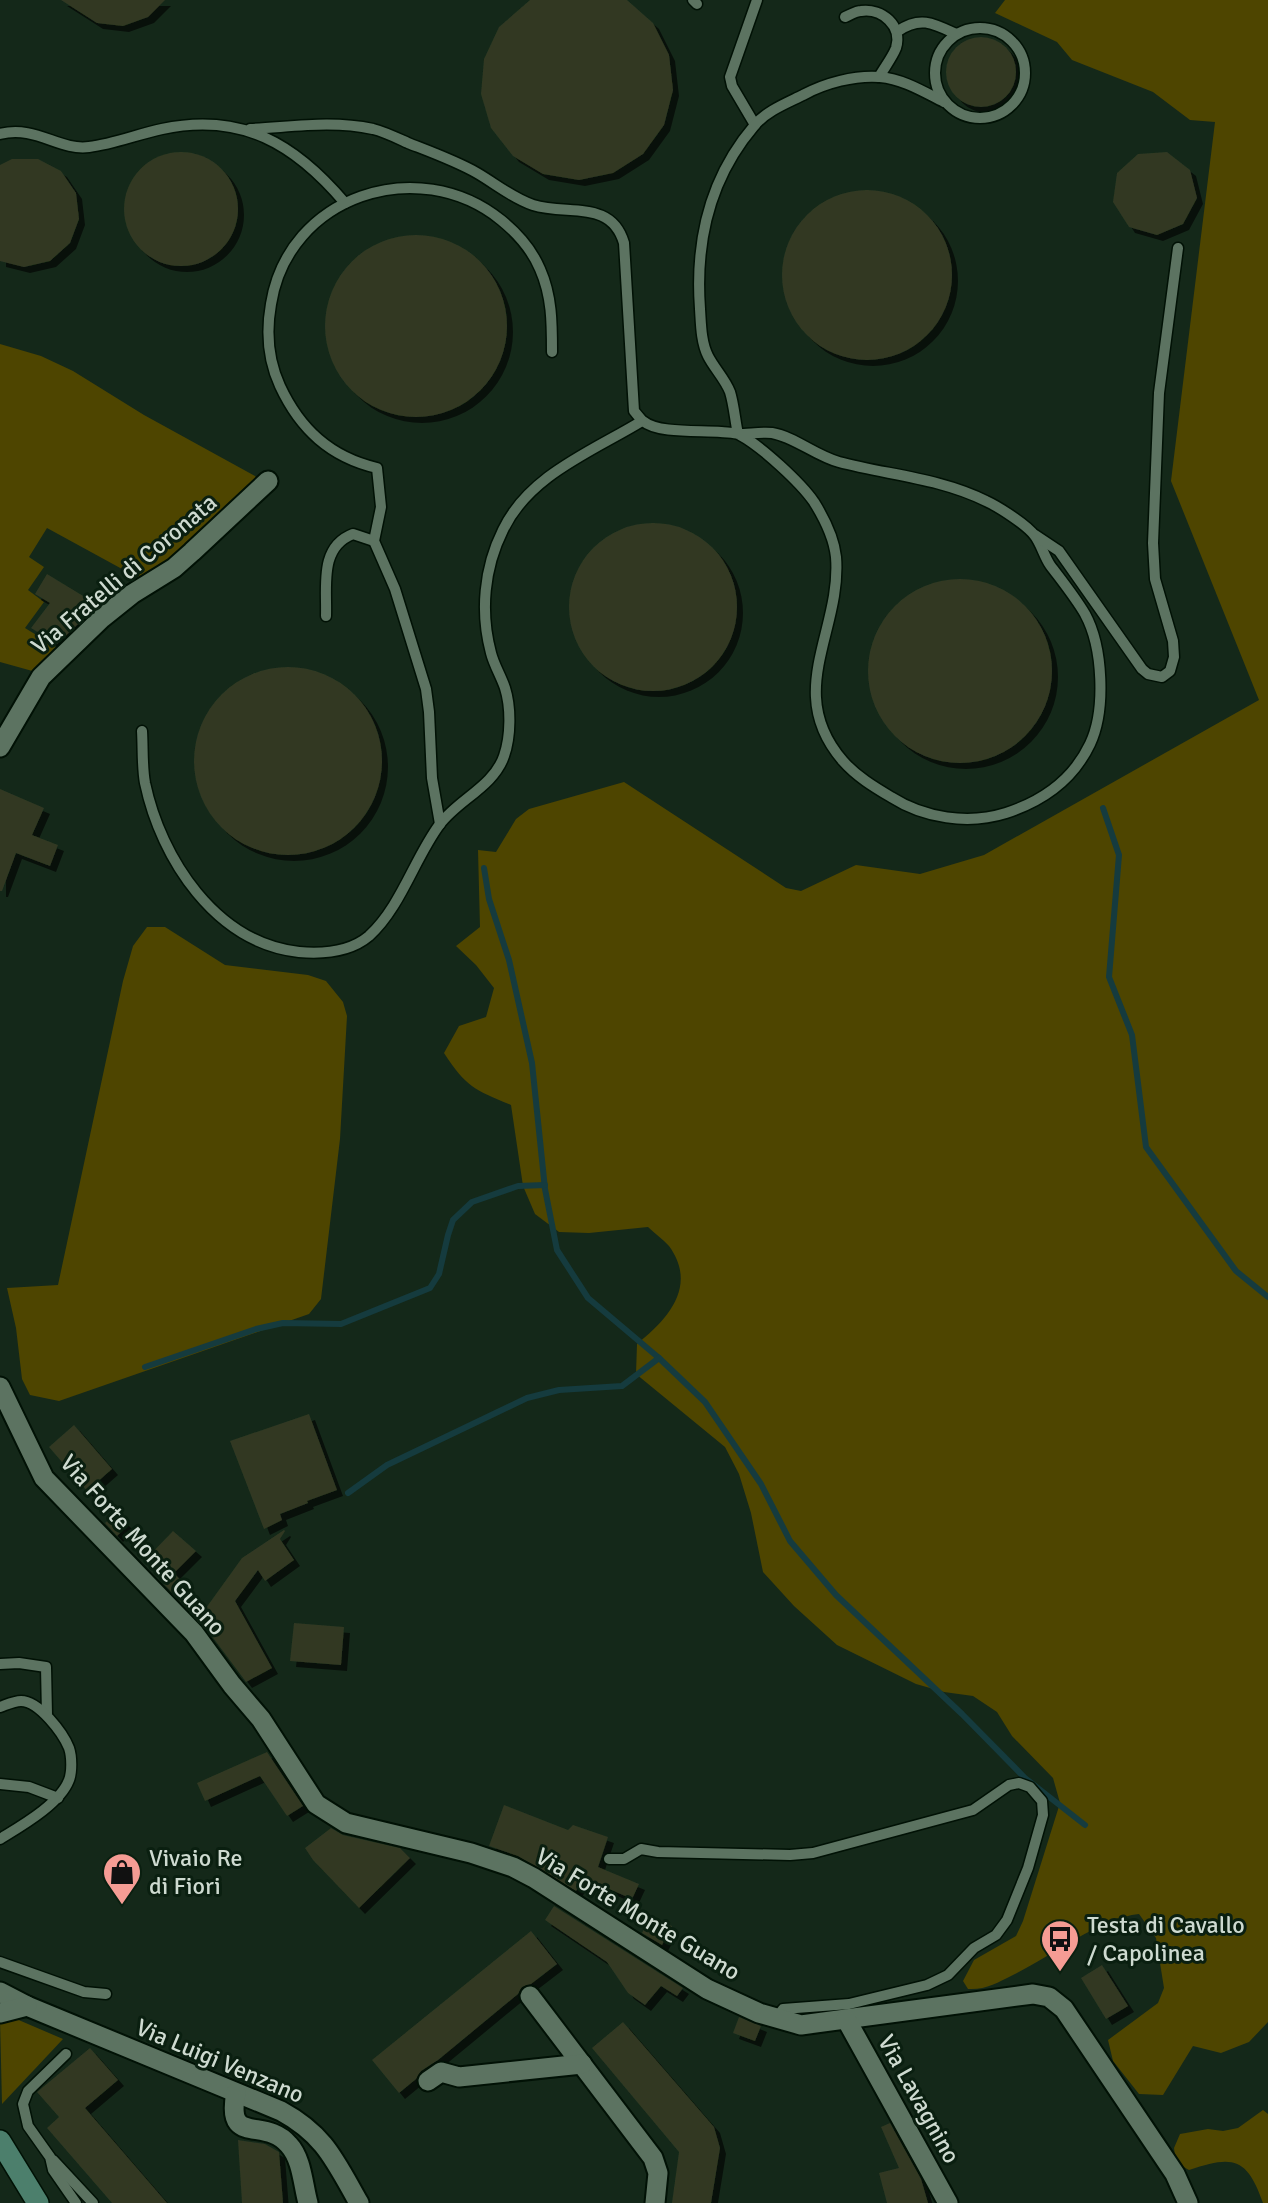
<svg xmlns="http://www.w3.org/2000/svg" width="1268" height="2203" viewBox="0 0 1268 2203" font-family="Signika,sans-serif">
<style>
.green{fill:#4e4500}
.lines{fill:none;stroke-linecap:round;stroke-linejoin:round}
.stream{stroke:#153b3e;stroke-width:6}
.building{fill:#303923;filter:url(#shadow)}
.lane-casing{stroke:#011105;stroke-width:13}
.street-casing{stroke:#011105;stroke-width:23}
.secondary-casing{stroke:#011105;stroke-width:24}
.lane{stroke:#5c7361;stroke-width:10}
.street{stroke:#5c7361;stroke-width:19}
.secondary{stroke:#4c7f6c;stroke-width:21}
.labels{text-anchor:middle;stroke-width:6;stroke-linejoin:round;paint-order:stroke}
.street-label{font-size:24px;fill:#cedad0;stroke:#0a1f10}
.poi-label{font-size:24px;fill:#cedad0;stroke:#0a1f10;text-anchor:start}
</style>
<defs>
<filter id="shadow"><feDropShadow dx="6" dy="6" stdDeviation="0" flood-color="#0009"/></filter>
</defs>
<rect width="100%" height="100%" fill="#142819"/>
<g class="green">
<path d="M 1005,0 L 1268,0 L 1268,2022 L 1249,2042 L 1221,2053 L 1193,2046 L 1163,2095 L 1139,2094 L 1113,2061 L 1108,2040 L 1158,2003 L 1164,1988 L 1156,1938 L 1139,1914 C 1100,1918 1050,1957 1013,1975 C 997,1983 986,1990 968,1989 L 963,1981 L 974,1960 L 1016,1936 L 1023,1921 L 1060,1803 L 1053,1778 L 1012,1736 L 997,1712 L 973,1696 L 944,1692 L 916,1684 L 837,1645 L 794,1606 L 763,1572 L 751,1513 L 739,1474 L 725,1447 L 636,1374 L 637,1344 C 668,1319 698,1286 669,1246 C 663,1239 654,1233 648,1227 L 589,1233 L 559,1232 L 535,1214 L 523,1186 L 511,1105 C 475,1090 466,1087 444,1053 L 459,1026 L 486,1017 L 494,988 L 476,965 L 456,946 L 480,927 L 478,850 L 496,852 L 516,819 L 529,809 L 624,782 L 786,888 L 801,891 L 856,865 L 920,874 L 984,855 L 1259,700 L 1171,481 L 1215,122 L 1190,120 L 1153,92 L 1072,60 L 1057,42 L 995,13 Z"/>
<path d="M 0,344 L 41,356 L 73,371 L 144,415 L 255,476 L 259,481 L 251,493 L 144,581 L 47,528 L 29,557 L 44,567 L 28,590 L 44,602 L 25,628 L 59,649 L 36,672 L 0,662 Z"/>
<path d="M 147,927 L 165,927 L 225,965 L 308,975 L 326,981 L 343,1002 L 347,1016 L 340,1139 L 321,1299 L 309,1314 L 59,1401 L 30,1395 L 22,1379 L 16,1328 L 7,1288 L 58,1285 L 123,981 L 133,946 Z"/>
<path d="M 14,2018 L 63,2039 L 2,2104 L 0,2019 Z"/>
<path d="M 1263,2110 L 1268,2114 L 1268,2203 L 1263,2203 C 1247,2157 1233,2155 1189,2170 L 1176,2163 L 1174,2148 L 1180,2134 L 1208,2129 L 1223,2131 L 1238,2128 Z"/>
</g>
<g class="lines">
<g class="stream">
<path d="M 1103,808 L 1119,855 L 1109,977 L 1132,1035 L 1146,1147 L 1236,1271 L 1268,1297"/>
<path d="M 484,868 L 489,899 L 509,960 L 532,1063 L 545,1189 L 557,1250 L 588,1298 L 659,1358 L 705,1402 L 761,1484 L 790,1541 L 836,1595 L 962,1714 L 1025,1778 L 1085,1825"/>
<path d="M 145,1367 L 256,1329 L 283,1323 L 341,1324 L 430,1288 L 439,1274 L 448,1235 L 453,1220 L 472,1202 L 518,1186 L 545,1185"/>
<path d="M 348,1493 L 387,1465 L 527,1398 L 559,1390 L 622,1386 L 659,1358"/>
</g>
</g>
<g class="building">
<path d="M 61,0 L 165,0 L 148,17 L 123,26 L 97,23 Z"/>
<path d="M 530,0 L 627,0 L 653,23 L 669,55 L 673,90 L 664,125 L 643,154 L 613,173 L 579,180 L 543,174 L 513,156 L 491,128 L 481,94 L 484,59 L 499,27 Z"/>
<circle cx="981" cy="72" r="35"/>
<circle cx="181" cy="209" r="57"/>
<path d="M 1167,152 L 1190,170 L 1197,198 L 1183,224 L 1157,235 L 1129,227 L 1113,202 L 1117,173 L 1138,154 Z"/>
<path d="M 12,159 L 38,159 L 61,171 L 76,193 L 79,219 L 70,243 L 50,261 L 24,267 L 0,261 L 0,165 Z"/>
<circle cx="867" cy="275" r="85"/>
<circle cx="416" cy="326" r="91"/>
<circle cx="653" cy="607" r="84"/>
<path d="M 47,574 L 98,605 L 57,644 L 31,628 L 50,603 L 35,594 Z"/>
<circle cx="960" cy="671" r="92"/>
<circle cx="288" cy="761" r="94"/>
<path d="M 0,789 L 44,808 L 32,835 L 58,845 L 50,866 L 16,853 L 2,891 L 0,891 Z"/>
<path d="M 309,1414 L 337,1490 L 307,1501 L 308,1503 L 280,1514 L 282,1520 L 264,1529 L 230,1441 Z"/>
<path d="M 74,1425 L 112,1469 L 87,1491 L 49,1447 Z"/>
<path d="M 116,1513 L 128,1525 L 117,1536 L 105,1523 Z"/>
<path d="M 284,1530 L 285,1531 L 280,1539 L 294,1560 L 265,1581 L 258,1570 L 235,1601 L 272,1668 L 246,1682 L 202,1623 L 199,1618 L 202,1614 L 197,1619 L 163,1583 L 167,1579 L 145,1560 L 173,1531 L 196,1551 L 174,1573 L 206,1608 L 242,1558 Z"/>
<path d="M 294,1623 L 344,1627 L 341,1665 L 290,1661 Z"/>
<path d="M 267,1752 L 303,1806 L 287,1816 L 260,1776 L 205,1801 L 197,1783 Z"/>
<path d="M 504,1805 L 568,1830 L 573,1825 L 608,1837 L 598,1867 L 639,1884 L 632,1899 L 584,1878 L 576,1891 L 518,1856 L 489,1846 Z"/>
<path d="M 331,1828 L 343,1835 L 400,1848 L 410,1858 L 359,1908 L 313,1860 L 305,1848 Z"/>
<path d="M 554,1906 L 683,1988 L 677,1996 L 661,1986 L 645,2005 L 628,1993 L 607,1962 L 545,1920 Z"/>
<path d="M 649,1917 L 672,1926 L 662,1945 L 642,1933 Z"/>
<path d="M 531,1931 L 557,1964 L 531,1984 L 522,1987 L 518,1994 L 438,2060 L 421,2071 L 416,2079 L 399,2093 L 372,2060 Z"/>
<path d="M 1102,1965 L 1128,2006 L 1106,2019 L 1081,1978 Z"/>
<path d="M 739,2017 L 761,2026 L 755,2041 L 733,2033 Z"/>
<path d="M 623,2022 L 714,2127 L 720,2148 L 711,2203 L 672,2203 L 679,2152 L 592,2048 Z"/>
<path d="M 90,2048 L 118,2080 L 85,2108 L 167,2203 L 112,2203 L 47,2128 L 59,2117 L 37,2092 Z"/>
<path d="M 890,2123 L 921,2179 L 928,2203 L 887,2203 L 879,2173 L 899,2168 L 881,2127 Z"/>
<path d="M 238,2140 L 265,2144 L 279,2152 L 283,2203 L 242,2203 Z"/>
</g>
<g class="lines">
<defs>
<g id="lane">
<path d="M 693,0 L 697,4"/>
<path d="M 845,17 C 850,15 856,11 861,11 C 882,8 903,26 896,48 C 892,58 884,68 879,77"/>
<circle cx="980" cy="73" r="45"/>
<path d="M 898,31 C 920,16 933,23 956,34"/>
<path d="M 755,125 L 732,86 L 730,77 L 757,0"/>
<path d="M 250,129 C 292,127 331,120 373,129 C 385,132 397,138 408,143 C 431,152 456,161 477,173 C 496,184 512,198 533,205 C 568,216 611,199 624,243 L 634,411 C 635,412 642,421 643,421 C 658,434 701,430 721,432 C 727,433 735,432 740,435 C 761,446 801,483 814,502 C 824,518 834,538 836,557 C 842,631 783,692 843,761 C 856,776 874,787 891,797 C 924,818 968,825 1006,813 C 1043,801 1073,780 1090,744 C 1106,710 1103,647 1085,614 C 1075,597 1062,581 1050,565 C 1044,556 1041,544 1035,536 C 1027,525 999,507 986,501 C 940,478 888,475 839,462 C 816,456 795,437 772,433 C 761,432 749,434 738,434 C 735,420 734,405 730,392 C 725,379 714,368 708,356 C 701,342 701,324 700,309 C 695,241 709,179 754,126 C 766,111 787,103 803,95 C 825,83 855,75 880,77 C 903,79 924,92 944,102"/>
<path d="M 0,134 C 36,125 59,151 89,147 C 114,144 138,134 162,129 C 242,112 295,144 345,203"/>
<path d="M 1035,535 L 1059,551 L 1142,669 L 1148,674 L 1162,677 L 1170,671 L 1174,657 L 1173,641 L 1155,579 L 1153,543 L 1159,393 L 1178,248"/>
<path d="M 326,616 C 327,586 319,547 353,534 L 374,541"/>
<path d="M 142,731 C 143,747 142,767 145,783 C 161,859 216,943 299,952 C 322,954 350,952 369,936 C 401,907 415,857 440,824 C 458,800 494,786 504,756 C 511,736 511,707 505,688 C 501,676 494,665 491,653 C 480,612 484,568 503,530 C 529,475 593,451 642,421"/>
<path d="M 440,824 L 432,778 L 429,712 L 426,689 L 395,589 L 374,541 L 381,507 L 377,468 C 330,457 300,429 280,386 C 268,360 266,332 271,304 C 288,196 418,153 501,220 C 517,233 532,250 540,269 C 552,296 552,323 552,352"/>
<path d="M 0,1664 L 19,1663 L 46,1667 L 47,1715"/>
<path d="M 0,1707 C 6,1705 14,1701 21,1701 C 39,1701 63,1733 69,1748 C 72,1757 72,1772 69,1780 C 60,1804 21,1826 0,1839"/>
<path d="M 0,1784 L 29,1787 L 58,1798"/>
<path d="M 609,1859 L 624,1859 L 641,1849 L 658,1852 L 790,1855 L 813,1853 L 973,1810 L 1009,1785 L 1019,1783 L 1030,1787 L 1042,1801 L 1043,1815 L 1028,1868 L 1007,1920 L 996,1935 L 974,1948 L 948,1975 L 927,1985 L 849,2004 L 783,2009 L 776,2019"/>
<path d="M 0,1962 L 84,1992 L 106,1994"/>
<path d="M 66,2054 L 28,2091 L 23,2104 L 28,2126 L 50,2157 L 53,2170 L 76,2203"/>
<path d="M 53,2160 L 93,2203"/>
</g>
<g id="street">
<path d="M 0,747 L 41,677 L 102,618 L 132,594 L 174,568 L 192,552 L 268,481"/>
<path d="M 0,1387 L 44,1478 L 194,1633 L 232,1685 L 261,1719 L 316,1804 L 346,1823 L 471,1853 L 513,1867 L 534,1878 L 707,1989 L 759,2013 L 801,2025 L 1033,1994 L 1049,1997 L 1064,2009 L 1175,2174 L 1188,2203"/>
<path d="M 0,1992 L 27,2006 L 281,2111 C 325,2135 335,2161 359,2203"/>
<path d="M 530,1996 L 653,2158 L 658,2173 L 655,2203"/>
<path d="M 0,2013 L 27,2006"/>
<path d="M 846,2019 L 948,2203"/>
<path d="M 428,2081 L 441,2072 L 459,2077 L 582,2064"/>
<path d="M 236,2093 C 225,2147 265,2116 289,2145 C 302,2159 303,2185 308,2203"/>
</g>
<path id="secondary" d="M 0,2141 L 38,2203"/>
</defs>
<use href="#lane" class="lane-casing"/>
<use href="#street" class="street-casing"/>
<use href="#secondary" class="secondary-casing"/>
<use href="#lane" class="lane"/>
<use href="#street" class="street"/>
<use href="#secondary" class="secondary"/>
</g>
<defs>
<symbol id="shop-pin" viewBox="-11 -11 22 30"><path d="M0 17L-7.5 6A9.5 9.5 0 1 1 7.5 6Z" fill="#f59c94" stroke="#0a1f10"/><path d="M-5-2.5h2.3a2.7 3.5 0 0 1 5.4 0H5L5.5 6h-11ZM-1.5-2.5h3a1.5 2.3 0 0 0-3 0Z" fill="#111"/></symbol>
<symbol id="bus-pin" viewBox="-11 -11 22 30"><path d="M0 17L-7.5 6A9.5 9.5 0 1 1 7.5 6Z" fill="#f59c94" stroke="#0a1f10"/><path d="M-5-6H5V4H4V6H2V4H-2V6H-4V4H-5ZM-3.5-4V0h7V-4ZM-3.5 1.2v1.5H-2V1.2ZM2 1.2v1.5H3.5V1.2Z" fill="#111"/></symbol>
</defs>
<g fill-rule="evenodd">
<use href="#shop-pin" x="100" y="1850" width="44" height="60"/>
<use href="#bus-pin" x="1038" y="1917" width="44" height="60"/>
</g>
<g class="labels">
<g class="street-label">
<text transform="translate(124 574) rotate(-40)" y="8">Via Fratelli di Coronata</text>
<text transform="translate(143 1545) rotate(48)" y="8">Via Forte Monte Guano</text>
<text transform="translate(638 1914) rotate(31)" y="8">Via Forte Monte Guano</text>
<text transform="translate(220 2061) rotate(23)" y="8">Via Luigi Venzano</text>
<text transform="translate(919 2099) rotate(61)" y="8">Via Lavagnino</text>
</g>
<g class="poi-label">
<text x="149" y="1866">Vivaio Re<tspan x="149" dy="28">di Fiori</tspan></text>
<text x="1087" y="1933">Testa di Cavallo<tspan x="1087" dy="28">/ Capolinea</tspan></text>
</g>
</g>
</svg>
